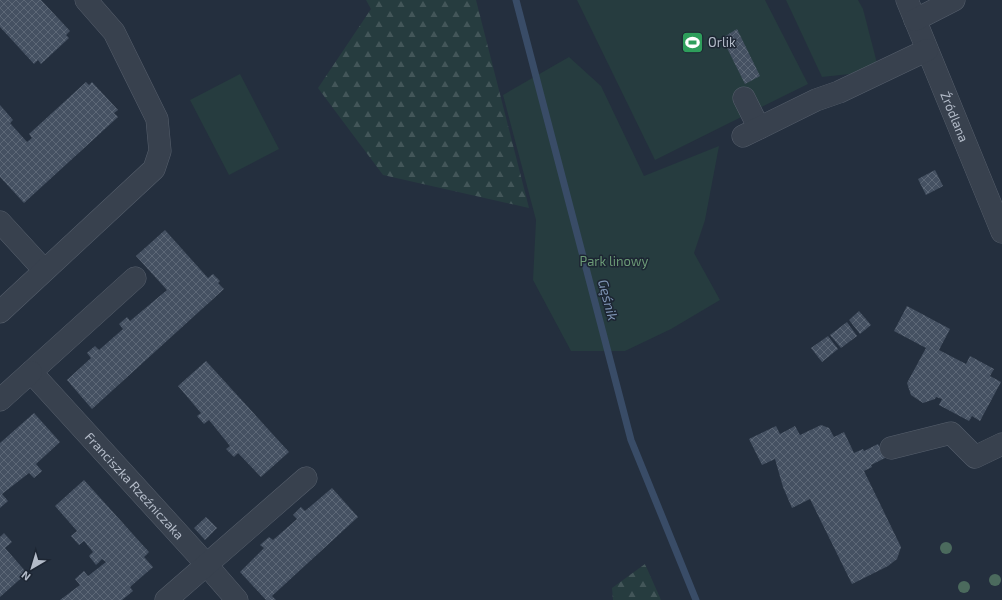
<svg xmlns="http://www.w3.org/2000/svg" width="1002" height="600" viewBox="0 0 1002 600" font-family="'Exo 2',sans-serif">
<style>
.forest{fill:url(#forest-firs)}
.green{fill:#263c3f}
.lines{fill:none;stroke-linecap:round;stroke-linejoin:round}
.stream{stroke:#394c67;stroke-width:7}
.building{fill:url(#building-cross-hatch)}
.minor-casing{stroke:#565f6c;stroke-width:23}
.minor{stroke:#38414e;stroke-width:22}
.tree{fill:#4b6a5d}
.labels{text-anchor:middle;stroke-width:3;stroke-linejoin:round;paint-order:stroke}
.poi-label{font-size:13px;fill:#b4bcc9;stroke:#1d2633;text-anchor:start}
.street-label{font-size:13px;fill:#b4bcc9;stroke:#1d2633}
.park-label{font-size:13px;fill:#6b9a76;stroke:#1d2633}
.water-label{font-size:14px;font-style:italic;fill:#7c92b1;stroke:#1d2633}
</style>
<defs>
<pattern id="forest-firs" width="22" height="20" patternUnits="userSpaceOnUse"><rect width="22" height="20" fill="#263c3f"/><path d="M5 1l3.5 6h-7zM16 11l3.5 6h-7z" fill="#435659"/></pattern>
<pattern id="building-cross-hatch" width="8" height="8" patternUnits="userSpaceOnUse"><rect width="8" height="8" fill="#455162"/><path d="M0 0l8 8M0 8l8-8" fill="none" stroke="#5d6877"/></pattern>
</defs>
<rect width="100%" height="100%" fill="#242f3e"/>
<g class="forest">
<path d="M 366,0 L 476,0 L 529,208 L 383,175 L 318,88 L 371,9 Z"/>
<path d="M 645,564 L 661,600 L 613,600 L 612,588 Z"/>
</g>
<g class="green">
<path d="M 577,0 L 765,0 L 808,84 L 655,160 Z"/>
<path d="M 786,0 L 858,0 L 863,9 L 878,67 L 850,74 L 822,77 Z"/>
<path d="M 569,57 L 601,86 L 644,176 L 719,146 L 705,220 L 694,253 L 720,300 L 671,329 L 625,351 L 571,351 L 533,280 L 536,220 L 503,95 Z"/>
<path d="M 240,74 L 279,149 L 229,175 L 190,100 Z"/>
</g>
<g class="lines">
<path class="stream" d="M 516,0 L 631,440 L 696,600"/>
</g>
<g class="building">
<path d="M 0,0 L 41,0 L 70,31 L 66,35 L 69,38 L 41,64 L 38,60 L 34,64 L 0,27 Z"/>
<path d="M 737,29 L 760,76 L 745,84 L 722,38 Z"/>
<path d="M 86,82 L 89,85 L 92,82 L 118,110 L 114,113 L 118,117 L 24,203 L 0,177 L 0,105 L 13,120 L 10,123 L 27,142 L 32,138 L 29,134 Z"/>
<path d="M 935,170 L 943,186 L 926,195 L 918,179 Z"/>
<path d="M 165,230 L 208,278 L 213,274 L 220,281 L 218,283 L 224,289 L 92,409 L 67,380 L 91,358 L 87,353 L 95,346 L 99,350 L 123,329 L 119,324 L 127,317 L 130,321 L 167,290 L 136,256 Z"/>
<path d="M 907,306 L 950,329 L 939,350 L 966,364 L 970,356 L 994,369 L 990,376 L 1001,382 L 980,421 L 972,416 L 969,421 L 939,405 L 942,399 L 936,397 L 935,399 L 923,403 L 911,395 L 907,383 L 926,348 L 894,331 Z"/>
<path d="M 859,311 L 871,325 L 860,334 L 849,320 Z"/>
<path d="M 847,322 L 857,336 L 841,348 L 830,335 Z"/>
<path d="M 828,336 L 838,349 L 822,362 L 811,348 Z"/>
<path d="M 206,361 L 289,452 L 261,477 L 238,453 L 234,457 L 226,449 L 230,446 L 209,420 L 204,424 L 197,416 L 201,413 L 178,386 Z"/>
<path d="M 34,413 L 60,442 L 36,464 L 42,471 L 34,478 L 29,473 L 2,494 L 8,501 L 0,508 L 0,443 Z"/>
<path d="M 821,425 L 829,428 L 834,437 L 844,432 L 854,453 L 863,449 L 864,451 L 878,444 L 885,458 L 871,465 L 872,467 L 864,471 L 901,547 L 897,559 L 888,566 L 852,584 L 810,499 L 792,508 L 783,487 L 775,459 L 762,465 L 749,439 L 776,426 L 780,434 L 795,426 L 800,435 Z"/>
<path d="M 84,480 L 149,552 L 144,557 L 153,567 L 130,587 L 133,591 L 122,600 L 60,600 L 80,585 L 75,579 L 84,571 L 88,576 L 106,562 L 102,559 L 96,565 L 89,556 L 93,552 L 84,541 L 79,545 L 71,536 L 77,531 L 55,506 Z"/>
<path d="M 332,488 L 358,517 L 272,596 L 276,600 L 266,600 L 240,572 L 264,548 L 260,545 L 269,537 L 273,540 L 297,519 L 293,515 L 301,507 L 305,511 Z"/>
<path d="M 206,517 L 217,528 L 205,540 L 194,528 Z"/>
<path d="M 4,533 L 12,542 L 5,548 L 27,573 L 0,597 L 0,537 Z"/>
</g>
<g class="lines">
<defs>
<g id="minor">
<path id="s1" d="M 907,0 L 1002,232"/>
<path d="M 915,20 L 954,0"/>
<path d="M 744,98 L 759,128"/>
<path d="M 743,136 L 816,100 L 839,92 L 927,50"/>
<path d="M 0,222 L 44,270"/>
<path id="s2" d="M 135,278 L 31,372 L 197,554 L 237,600"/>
<path d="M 0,312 L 154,169 L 160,151 L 157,119 L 114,32 L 86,0"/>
<path d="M 0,400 L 31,372"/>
<path d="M 891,448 L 951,433 L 975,457 L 1002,444"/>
<path d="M 166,600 L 306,478"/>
</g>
</defs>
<use href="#minor" class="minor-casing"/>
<use href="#minor" class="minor"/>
</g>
<g class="tree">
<circle cx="946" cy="548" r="6"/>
<circle cx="995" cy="580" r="6"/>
<circle cx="964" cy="587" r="6"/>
</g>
<defs>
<symbol id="stadium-square" viewBox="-11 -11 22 22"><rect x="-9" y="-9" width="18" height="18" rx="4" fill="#2e9e5b" stroke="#1d2633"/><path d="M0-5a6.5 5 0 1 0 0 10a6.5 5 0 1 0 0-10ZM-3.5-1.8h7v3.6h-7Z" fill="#fff"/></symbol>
</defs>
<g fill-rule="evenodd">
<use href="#stadium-square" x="680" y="30" width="25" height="25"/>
</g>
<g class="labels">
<g class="poi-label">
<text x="708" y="47">Orlik</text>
</g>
<g class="street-label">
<text dy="5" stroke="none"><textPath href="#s1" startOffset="126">Źródlana</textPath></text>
<text dy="5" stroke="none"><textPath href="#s2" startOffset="294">Franciszka Rzeźniczaka</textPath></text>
</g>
<g class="park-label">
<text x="614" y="266">Park linowy</text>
</g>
<g class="water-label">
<text transform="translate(608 300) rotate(75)" y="5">Gęśnik</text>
</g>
</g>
<g transform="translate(32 568) rotate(218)" stroke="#1d2633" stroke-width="3" paint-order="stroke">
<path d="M0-3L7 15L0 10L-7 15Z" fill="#b4bcc9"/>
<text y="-6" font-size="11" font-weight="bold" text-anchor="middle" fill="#b4bcc9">N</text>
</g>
</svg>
